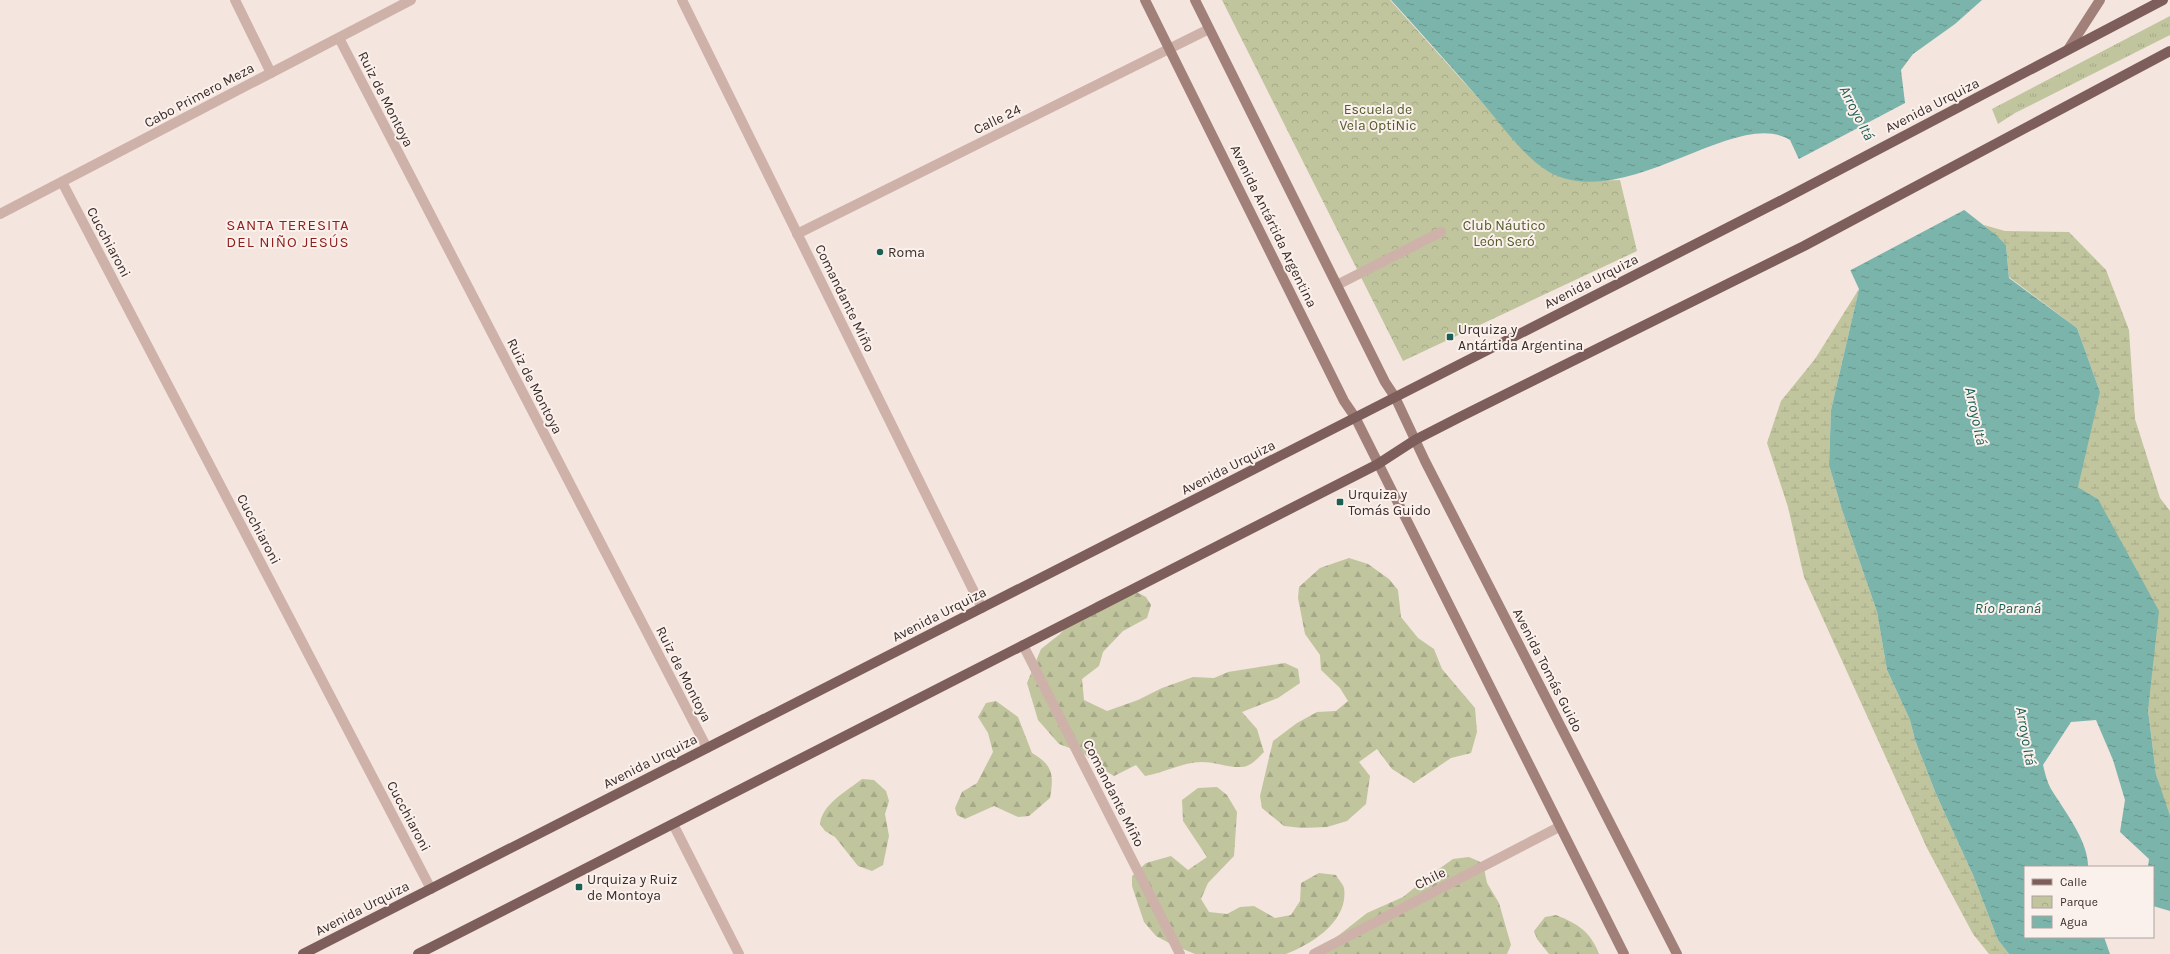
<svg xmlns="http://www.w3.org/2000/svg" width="2170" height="954" viewBox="0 0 2170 954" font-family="Karla,sans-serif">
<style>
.grass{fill:url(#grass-tufts)}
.forest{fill:url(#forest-firs)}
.wetland{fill:url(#wetland-marsh)}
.park{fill:url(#park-crowns)}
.water{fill:url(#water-ripples)}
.pier{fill:#f4e5df}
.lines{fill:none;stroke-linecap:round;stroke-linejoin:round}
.service{stroke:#ceb2a9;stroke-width:10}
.minor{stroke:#ceb2a9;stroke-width:10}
.secondary{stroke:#a2807a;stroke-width:10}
.primary{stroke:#7d5e5a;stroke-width:10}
.poi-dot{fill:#1c5f55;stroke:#fbf1ec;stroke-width:1.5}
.labels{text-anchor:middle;stroke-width:4;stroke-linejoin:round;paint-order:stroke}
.street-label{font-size:14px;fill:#3b2b29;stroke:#fbf1ec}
.park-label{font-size:14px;fill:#535b2b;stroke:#fbf1ec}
.poi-label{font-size:14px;fill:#3b2b29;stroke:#fbf1ec;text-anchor:start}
.water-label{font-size:15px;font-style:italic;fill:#1c5f55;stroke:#fbf1ec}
.neighbourhood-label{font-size:15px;letter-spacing:1px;fill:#8f201d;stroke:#fbf1ec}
</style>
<defs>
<pattern id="grass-tufts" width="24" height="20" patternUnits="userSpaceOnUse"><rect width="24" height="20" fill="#c0c59d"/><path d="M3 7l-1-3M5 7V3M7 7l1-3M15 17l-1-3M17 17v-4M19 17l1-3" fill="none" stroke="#a6a987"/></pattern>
<pattern id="forest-firs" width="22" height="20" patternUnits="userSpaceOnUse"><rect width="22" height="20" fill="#c0c59d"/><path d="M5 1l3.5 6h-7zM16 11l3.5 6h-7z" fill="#a6a987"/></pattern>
<pattern id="wetland-marsh" width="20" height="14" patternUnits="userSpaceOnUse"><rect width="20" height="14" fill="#c0c59d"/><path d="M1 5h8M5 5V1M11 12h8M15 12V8" fill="none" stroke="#a6a987"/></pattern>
<pattern id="park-crowns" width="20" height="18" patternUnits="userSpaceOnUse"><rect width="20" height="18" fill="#c0c59d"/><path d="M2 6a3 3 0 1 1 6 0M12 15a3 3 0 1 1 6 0" fill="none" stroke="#a6a987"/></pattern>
<pattern id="water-ripples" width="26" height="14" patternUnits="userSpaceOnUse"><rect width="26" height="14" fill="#7bb4aa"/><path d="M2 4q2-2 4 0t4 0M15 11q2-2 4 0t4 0" fill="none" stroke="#66938a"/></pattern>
</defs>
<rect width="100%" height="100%" fill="#f4e5df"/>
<path class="grass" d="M 2170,16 L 2170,35 L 2015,113 L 1998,124 L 1992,109 Z"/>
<g class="forest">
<path d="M 1349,558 L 1368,564 L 1389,579 L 1398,590 L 1401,617 L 1418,638 L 1434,649 L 1442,669 L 1475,708 L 1477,732 L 1471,753 L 1451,758 L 1414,783 L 1392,769 L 1377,749 L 1359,762 L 1370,776 L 1366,804 L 1347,821 L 1327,827 L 1302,828 L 1284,826 L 1262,808 L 1260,796 L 1273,741 L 1297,723 L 1317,712 L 1336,711 L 1348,701 L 1340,688 L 1321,670 L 1320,655 L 1305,634 L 1298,598 L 1299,587 L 1320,568 Z"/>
<path d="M 1127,587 L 1146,597 L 1151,605 L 1147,618 L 1123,631 L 1103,652 L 1099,666 L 1082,679 L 1084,700 L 1107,711 L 1138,700 L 1162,688 L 1193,677 L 1214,678 L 1228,672 L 1285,663 L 1298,669 L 1300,683 L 1278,698 L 1242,712 L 1257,729 L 1264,752 C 1258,758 1252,766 1242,767 C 1229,768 1215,762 1202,762 C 1182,762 1164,773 1145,776 L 1136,765 L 1114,776 L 1099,767 L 1083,753 L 1059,744 L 1038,720 L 1027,683 L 1041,649 L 1060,634 L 1072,620 L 1096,602 Z"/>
<path d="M 996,701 L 1018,717 L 1032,753 C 1053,765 1054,775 1050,798 L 1029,816 L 1018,817 L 994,806 L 965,819 L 957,815 L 955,808 L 962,792 L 977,783 L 993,752 L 988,733 L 978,717 L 986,703 Z"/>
<path d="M 862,779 L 874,780 L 886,791 L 889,801 L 885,814 L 889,836 L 883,865 L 872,871 L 858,866 L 835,837 L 825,831 L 820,824 C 822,804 847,791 862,779 Z"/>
<path d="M 1217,787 L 1227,795 L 1237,812 L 1234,856 L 1208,883 L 1201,899 L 1209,912 L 1227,914 L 1240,907 L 1254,906 L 1275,918 L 1291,915 L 1300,901 L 1301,883 L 1319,873 L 1336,875 C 1338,879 1343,884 1344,888 C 1349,921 1312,944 1286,954 L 1195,954 L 1171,944 L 1156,936 L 1144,922 L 1132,886 L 1132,876 L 1146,863 L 1171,856 L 1188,870 L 1207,857 L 1183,821 L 1182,800 L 1198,788 Z"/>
<path d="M 1469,857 L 1483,863 L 1487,883 L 1499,903 L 1511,945 L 1507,954 L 1315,954 L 1367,913 L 1403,897 L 1429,876 L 1453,859 Z"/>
<path d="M 1556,915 C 1578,924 1590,931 1599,954 L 1549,954 L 1537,939 L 1534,931 L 1545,917 Z"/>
</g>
<g class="wetland">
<path d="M 1984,225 L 2005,231 L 2069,232 L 2106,270 L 2129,330 L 2135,419 L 2160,498 L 2170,511 L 2170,821 L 2156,774 L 2148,710 L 2098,499 L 2078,487 L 2077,438 L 2100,392 L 2077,328 L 2009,277 L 2006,245 Z"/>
<path d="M 1859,289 L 1831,410 L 1829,465 L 1842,510 L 1877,612 L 1887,670 L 1910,720 L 1915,740 L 1936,794 L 1973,875 L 1998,940 L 2009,954 L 1989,954 L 1973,934 L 1927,848 L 1804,577 L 1788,507 L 1767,443 L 1781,401 L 1815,359 Z"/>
</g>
<path class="park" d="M 1222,0 L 1390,0 L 1533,159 C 1565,183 1581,181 1620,180 L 1637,251 L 1403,361 Z"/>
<path class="water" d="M 1391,0 L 1982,0 L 1955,24 L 1913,54 L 1901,70 L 1906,111 L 1963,209 L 1996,235 L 2006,245 L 2009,278 L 2077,328 L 2100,392 L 2078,487 L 2098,499 L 2159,611 L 2148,710 L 2156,774 L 2170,816 L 2170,911 L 2153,906 L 2153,867 L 2148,867 L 2149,859 L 2120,832 L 2125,800 L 2113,760 L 2096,720 L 2071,722 L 2043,765 C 2045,773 2047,782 2051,789 C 2064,810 2089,842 2088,867 L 2025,867 L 2025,937 L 2104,937 L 2110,954 L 2009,954 L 1998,940 L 1973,875 L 1936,794 L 1915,740 L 1910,720 L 1887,670 L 1877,612 L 1842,510 L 1829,465 L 1831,410 L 1859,289 L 1790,140 C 1736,106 1626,214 1549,172 C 1524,157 1505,129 1486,107 C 1455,71 1423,35 1391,0 Z"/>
<path class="pier" d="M 1907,102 L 1908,110 L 1966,209 L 1849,271 L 1797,160 Z"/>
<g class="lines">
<path class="service" d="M 1337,285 L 1441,232"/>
<g class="minor">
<path d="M 235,0 L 271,73"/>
<path d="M 682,0 L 982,608"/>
<path d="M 339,38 L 707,748"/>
<path d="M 62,182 L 431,889"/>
<path d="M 0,214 L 411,0"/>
<path d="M 797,234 L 1209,29"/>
<path d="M 1023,645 L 1180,954"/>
<path d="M 673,824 L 739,954"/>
<path d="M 1314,954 L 1559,827"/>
</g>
<g class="secondary">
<path d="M 1145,0 L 1344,401 L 1355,417 L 1624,954"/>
<path d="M 1195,0 L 1385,382 L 1395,397 L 1425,461 L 1677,954"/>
<path d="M 2069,48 L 2100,0"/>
</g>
<g class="primary">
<path d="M 303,954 L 1780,201 L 2163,0"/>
<path d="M 418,954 L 1378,464 L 1415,440 L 1458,418 L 1804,246 L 2170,51"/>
</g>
</g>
<g class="poi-dot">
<circle cx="880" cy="252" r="4"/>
<rect x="1446" y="333" width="8" height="8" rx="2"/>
<rect x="1336" y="498" width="8" height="8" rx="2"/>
<rect x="575" y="883" width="8" height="8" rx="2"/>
</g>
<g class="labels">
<g class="street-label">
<text transform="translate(199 95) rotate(-28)" y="5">Cabo Primero Meza</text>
<text transform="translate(386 99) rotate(63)" y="5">Ruiz de Montoya</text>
<text transform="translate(1932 105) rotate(-27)" y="5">Avenida Urquiza</text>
<text transform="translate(997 119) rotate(-26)" y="5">Calle 24</text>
<text transform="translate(1274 226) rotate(64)" y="5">Avenida Antártida Argentina</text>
<text transform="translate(109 242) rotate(62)" y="5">Cucchiaroni</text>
<text transform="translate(1591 281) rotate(-27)" y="5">Avenida Urquiza</text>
<text transform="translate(845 298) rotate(64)" y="5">Comandante Miño</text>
<text transform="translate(535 386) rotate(63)" y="5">Ruiz de Montoya</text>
<text transform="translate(1228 467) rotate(-27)" y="5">Avenida Urquiza</text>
<text transform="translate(259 529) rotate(62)" y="5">Cucchiaroni</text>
<text transform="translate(939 614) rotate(-27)" y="5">Avenida Urquiza</text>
<text transform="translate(1548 670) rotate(63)" y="5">Avenida Tomás Guido</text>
<text transform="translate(684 674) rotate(63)" y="5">Ruiz de Montoya</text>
<text transform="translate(650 761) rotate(-27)" y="5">Avenida Urquiza</text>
<text transform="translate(1114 793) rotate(63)" y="5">Comandante Miño</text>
<text transform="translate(409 816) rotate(62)" y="5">Cucchiaroni</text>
<text transform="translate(1430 878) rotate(-27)" y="5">Chile</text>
<text transform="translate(362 908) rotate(-27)" y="5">Avenida Urquiza</text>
</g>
<g class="park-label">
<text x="1378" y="114">Escuela de<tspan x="1378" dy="16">Vela OptiNic</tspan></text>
<text x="1504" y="230">Club Náutico<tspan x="1504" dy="16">León Seró</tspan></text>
</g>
<g class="poi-label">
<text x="888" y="257">Roma</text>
<text x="1458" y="334">Urquiza y<tspan x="1458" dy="16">Antártida Argentina</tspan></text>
<text x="1348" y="499">Urquiza y<tspan x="1348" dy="16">Tomás Guido</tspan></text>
<text x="587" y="884">Urquiza y Ruiz<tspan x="587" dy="16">de Montoya</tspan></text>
</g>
<g class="water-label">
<text transform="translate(1857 113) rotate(63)" y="5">Arroyo Itá</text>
<text transform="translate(1976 416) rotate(78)" y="5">Arroyo Itá</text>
<text x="2008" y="613">Río Paraná</text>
<text transform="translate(2026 736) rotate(80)" y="5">Arroyo Itá</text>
</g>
<g class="neighbourhood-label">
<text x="288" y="230">SANTA TERESITA<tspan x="288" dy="17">DEL NIÑO JESÚS</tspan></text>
</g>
</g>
<rect x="2024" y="866" width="130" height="72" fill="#fbf1ec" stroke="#aea29e"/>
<rect x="2032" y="879" width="20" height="6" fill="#7d5e5a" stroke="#aea29e"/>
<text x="2060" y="886" font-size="12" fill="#3b2b29">Calle</text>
<rect x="2032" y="896" width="20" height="12" fill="url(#park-crowns)" stroke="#aea29e"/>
<text x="2060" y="906" font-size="12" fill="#3b2b29">Parque</text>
<rect x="2032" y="916" width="20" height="12" fill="url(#water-ripples)" stroke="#aea29e"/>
<text x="2060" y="926" font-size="12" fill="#3b2b29">Agua</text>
</svg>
